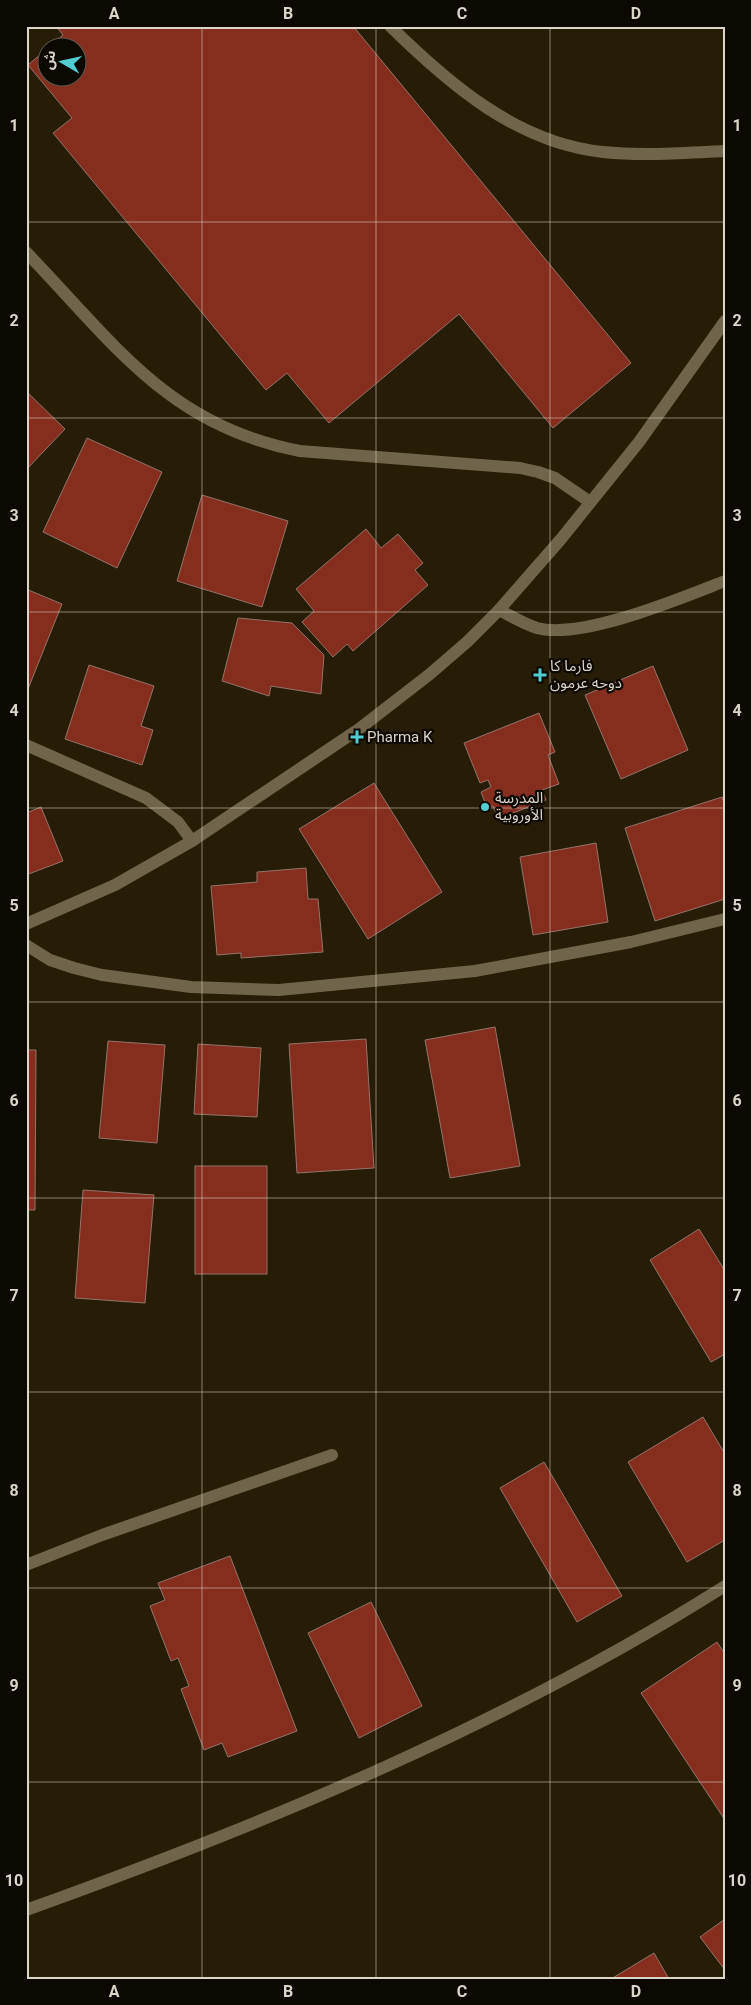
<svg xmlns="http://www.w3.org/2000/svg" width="751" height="2005" viewBox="0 0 751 2005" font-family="Roboto,'Noto Sans Arabic',sans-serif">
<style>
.building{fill:#862e1d;stroke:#93746d}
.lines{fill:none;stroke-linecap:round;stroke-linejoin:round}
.street{stroke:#70654b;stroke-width:12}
.grid{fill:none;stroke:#dcd6c8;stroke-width:1;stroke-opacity:0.55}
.poi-dot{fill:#51ccd1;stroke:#0c0802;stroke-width:2}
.labels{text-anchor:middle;stroke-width:4.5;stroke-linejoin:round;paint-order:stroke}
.poi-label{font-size:15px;fill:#dcd6c8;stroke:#0c0802;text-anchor:start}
.neatline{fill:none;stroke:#dcd6c8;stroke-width:2}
.grid-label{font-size:16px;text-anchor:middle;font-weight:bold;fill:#dcd6c8}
</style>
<rect width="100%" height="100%" fill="#271c05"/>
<g class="building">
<path d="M 56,26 L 353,26 L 631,363 L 553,428 L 459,314 L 329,423 L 287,373 L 266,390 L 53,133 L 72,118 L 28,65 L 48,48 L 48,78 L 78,78 L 78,48 L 48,48 L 63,35 Z"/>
<path d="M 26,391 L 65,429 L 26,470 Z"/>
<path d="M 87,438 L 162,472 L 117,568 L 43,532 Z"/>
<path d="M 202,495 L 288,521 L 262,607 L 177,581 Z"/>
<path d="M 366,529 L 381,548 L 398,534 L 423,563 L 415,570 L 428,585 L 353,651 L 347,644 L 333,657 L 302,622 L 314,611 L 296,589 Z"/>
<path d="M 26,589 L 62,604 L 26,694 Z"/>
<path d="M 238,618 L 292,623 L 324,655 L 321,694 L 271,686 L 269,696 L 222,681 Z"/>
<path d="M 89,665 L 154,686 L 141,726 L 153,730 L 142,765 L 65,739 Z"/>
<path d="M 653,666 L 688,750 L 621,779 L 585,695 Z"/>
<path d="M 539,713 L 555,752 L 548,755 L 559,784 L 542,790 L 546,800 L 498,819 L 493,806 L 487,808 L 481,792 L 491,787 L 488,780 L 480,783 L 464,743 Z"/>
<path d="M 374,783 L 442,892 L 368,939 L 299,829 Z"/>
<path d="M 722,797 L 725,805 L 725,899 L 655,921 L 625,828 Z"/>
<path d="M 41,807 L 63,861 L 26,875 L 26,813 Z"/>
<path d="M 596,843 L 608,922 L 533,935 L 520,857 Z"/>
<path d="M 306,868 L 308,899 L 318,899 L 323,952 L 241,958 L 241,953 L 217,955 L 211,886 L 257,882 L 257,872 Z"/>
<path d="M 495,1027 L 520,1166 L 450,1178 L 425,1040 Z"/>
<path d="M 366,1039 L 374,1168 L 297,1173 L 289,1044 Z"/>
<path d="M 108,1041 L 165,1045 L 157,1143 L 99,1138 Z"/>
<path d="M 198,1044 L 261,1048 L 257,1117 L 194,1114 Z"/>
<path d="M 26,1050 L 36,1050 L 35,1210 L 26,1210 Z"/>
<rect x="195" y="1166" width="72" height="108"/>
<path d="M 83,1190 L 154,1195 L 145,1303 L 75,1298 Z"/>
<path d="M 699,1229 L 725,1271 L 725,1354 L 711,1362 L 650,1260 Z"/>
<path d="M 703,1417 L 725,1454 L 725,1540 L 687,1562 L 628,1462 Z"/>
<path d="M 544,1462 L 622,1596 L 577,1622 L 500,1488 Z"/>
<path d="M 230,1556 L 297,1731 L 228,1757 L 222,1743 L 204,1750 L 181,1689 L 189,1686 L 178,1658 L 171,1661 L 150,1606 L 165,1600 L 158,1583 Z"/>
<path d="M 371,1602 L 422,1706 L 359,1738 L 308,1633 Z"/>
<path d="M 717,1642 L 725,1654 L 725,1820 L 641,1693 Z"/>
<path d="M 725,1919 L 725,1970 L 700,1937 Z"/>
<path d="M 654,1953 L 669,1979 L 611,1979 Z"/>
</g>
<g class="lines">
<g class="street">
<path d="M 390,26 C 449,84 517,143 603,152 C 643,156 684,153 725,151"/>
<path d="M 26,252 C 113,342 168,426 300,451 L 520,468 L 538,472 L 555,478 L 590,502"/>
<path d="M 499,610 C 511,616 524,624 537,628 C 582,640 681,598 725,581"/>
<path d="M 26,745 L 146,798 L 178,822 L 192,841"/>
<path d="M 26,924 L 115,885 L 192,841 L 359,729 L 430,674 L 467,642 L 499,610 L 561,539 L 639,442 L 725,321"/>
<path d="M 26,945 L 50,960 L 74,968 L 102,975 L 191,987 L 279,990 L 475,971 L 631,942 L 725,919"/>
<path d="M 26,1565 L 102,1535 L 332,1455"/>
<path d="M 26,1910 C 268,1823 507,1724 725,1586"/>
</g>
</g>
<path class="grid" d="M 202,26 L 202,1979M 376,26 L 376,1979M 550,26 L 550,1979M 26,222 L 725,222M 26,418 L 725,418M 26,612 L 725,612M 26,808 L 725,808M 26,1002 L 725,1002M 26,1198 L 725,1198M 26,1392 L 725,1392M 26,1588 L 725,1588M 26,1782 L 725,1782"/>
<g class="poi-dot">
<path d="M537.5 667.5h5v5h5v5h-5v5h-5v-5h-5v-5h5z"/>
<path d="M354.5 729.5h5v5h5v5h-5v5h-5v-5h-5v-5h5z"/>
<circle cx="485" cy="807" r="5"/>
</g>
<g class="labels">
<g class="poi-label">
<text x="550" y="671">فارما كا<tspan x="550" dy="17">دوحه عرمون</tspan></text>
<text x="367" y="742">Pharma K</text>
<text x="495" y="803">المدرسة<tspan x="495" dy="17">الأوروبية</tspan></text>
</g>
</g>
<rect width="751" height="2005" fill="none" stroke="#0c0802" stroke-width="55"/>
<g transform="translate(62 62) rotate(279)"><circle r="24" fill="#0c0802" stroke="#5f5a51"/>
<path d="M0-4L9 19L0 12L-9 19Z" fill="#51ccd1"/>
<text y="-8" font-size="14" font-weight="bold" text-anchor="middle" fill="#dcd6c8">ش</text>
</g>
<rect x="28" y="28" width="696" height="1950" class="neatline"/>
<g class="grid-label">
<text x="114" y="19">A</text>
<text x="288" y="19">B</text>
<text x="462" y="19">C</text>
<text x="636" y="19">D</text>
<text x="14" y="131">1</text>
<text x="737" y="131">1</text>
<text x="14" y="326">2</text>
<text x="737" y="326">2</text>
<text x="14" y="521">3</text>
<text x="737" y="521">3</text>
<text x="14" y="716">4</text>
<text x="737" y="716">4</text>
<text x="14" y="911">5</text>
<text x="737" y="911">5</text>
<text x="14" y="1106">6</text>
<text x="737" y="1106">6</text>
<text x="14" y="1301">7</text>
<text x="737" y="1301">7</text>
<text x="14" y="1496">8</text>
<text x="737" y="1496">8</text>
<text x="14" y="1691">9</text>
<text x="737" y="1691">9</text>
<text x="14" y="1886">10</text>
<text x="737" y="1886">10</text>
<text x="114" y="1997">A</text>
<text x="288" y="1997">B</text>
<text x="462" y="1997">C</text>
<text x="636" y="1997">D</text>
</g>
</svg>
